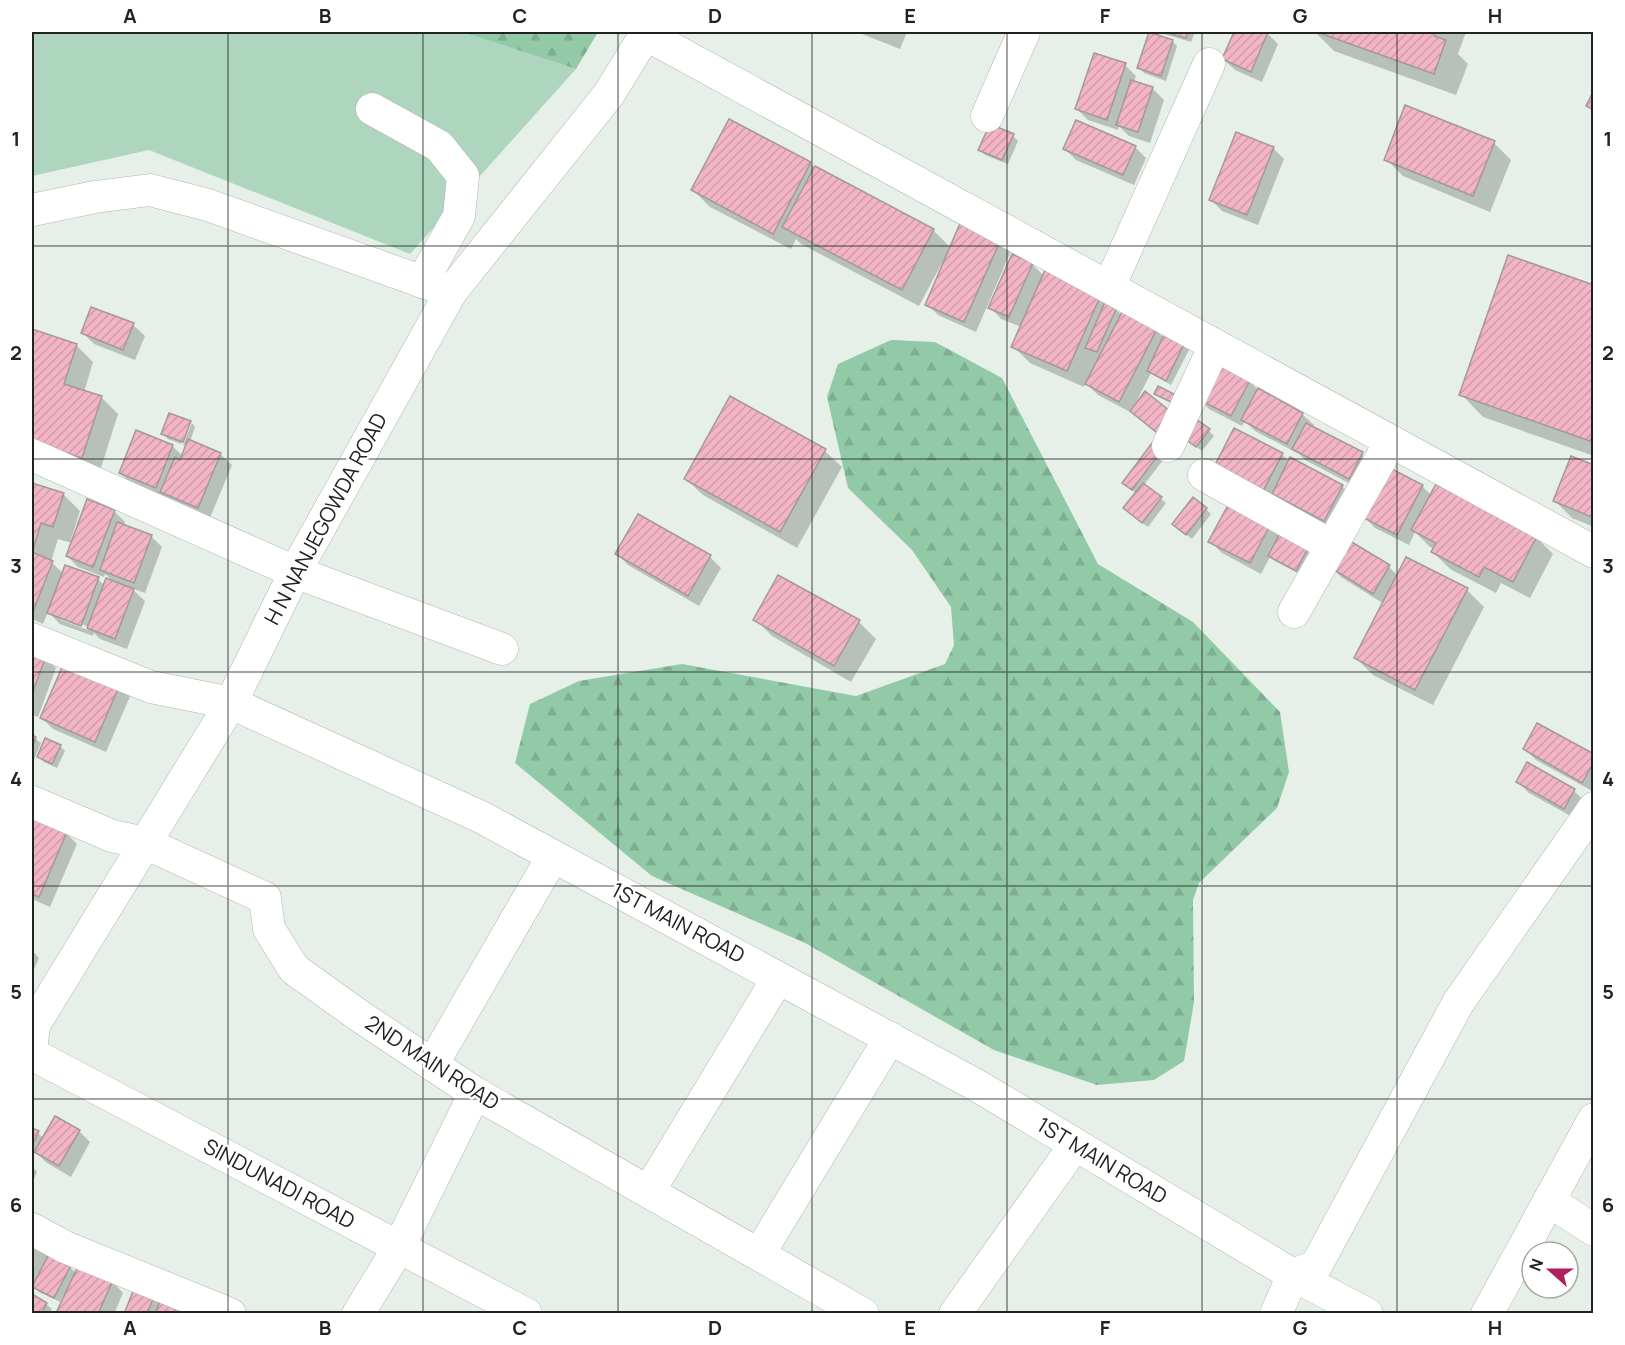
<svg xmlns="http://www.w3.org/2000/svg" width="1625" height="1345" viewBox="0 0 1625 1345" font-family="Manrope,sans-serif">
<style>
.green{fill:#aed5bd}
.forest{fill:url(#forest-firs)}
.shadow{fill:#0003;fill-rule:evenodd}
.building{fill:url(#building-hatch);stroke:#a3989b;stroke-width:1.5}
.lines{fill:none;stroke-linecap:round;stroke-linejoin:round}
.minor-casing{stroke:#afb8b3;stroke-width:33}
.minor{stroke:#fff;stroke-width:32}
.grid{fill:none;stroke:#202321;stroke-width:1.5;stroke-opacity:0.55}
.labels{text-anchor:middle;stroke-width:5;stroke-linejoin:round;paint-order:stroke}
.street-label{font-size:21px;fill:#202321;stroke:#fff}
.neatline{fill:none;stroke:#202321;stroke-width:2}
.grid-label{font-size:20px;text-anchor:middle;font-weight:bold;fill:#202321}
</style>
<defs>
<pattern id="forest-firs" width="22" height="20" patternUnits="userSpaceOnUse" patternTransform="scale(1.5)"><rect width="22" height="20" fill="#92caa8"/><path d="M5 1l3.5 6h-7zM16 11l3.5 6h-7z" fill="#7ead90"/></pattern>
<pattern id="building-hatch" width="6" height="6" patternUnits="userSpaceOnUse" patternTransform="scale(1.5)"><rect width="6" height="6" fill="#f3b5c6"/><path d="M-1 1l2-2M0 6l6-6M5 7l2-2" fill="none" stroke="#d09baa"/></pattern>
</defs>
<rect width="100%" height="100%" fill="#e6f0e9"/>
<path class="green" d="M 32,32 L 462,32 L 576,69 L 410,254 L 149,150 L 32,176 Z"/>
<g class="forest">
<path d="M 462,32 L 598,32 L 576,69 Z"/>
<path d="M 891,340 L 935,342 L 1002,378 L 1098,564 L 1193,622 L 1280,712 L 1289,772 L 1277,808 L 1199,883 L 1193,900 L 1194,1002 L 1184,1061 L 1154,1080 L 1097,1085 L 994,1050 L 805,943 L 652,876 L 515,763 L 530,704 L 579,681 L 682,664 L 856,696 L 945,664 L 954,645 L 951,607 L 912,550 L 848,488 L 827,397 L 838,364 Z"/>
</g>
<g class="shadow">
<path d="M 857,32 L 907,32 L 900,49 Z"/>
<path d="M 1157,32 L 1195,32 L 1191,42 Z"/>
<path d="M 1235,32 L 1263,32 L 1267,33 L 1278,44 L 1262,82 L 1235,70 L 1223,59 Z"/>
<path d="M 1315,32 L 1466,32 L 1458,54 L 1468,64 L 1456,95 L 1334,51 Z"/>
<path d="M 1172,41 L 1177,46 L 1166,81 L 1144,73 L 1139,68 Z"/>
<path d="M 1125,65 L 1136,76 L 1134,82 L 1152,88 L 1164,100 L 1150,143 L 1129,136 L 1119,126 L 1118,130 L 1088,120 L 1077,109 Z"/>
<path d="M 1013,136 L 1018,141 L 1008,164 L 985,155 L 980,150 Z"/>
<path d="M 1494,143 L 1511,160 L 1490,212 L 1403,176 L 1386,159 Z"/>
<path d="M 1135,147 L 1146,158 L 1134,185 L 1076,160 L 1065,149 Z"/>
<path d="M 1273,148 L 1284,159 L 1258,225 L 1222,211 L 1211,200 Z"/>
<path d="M 810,163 L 815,168 L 933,230 L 951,248 L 962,223 L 1011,251 L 976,332 L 938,315 L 927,304 L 944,264 L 942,263 L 919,306 L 801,244 L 796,239 L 791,249 L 710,207 L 693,190 Z"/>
<path d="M 1013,256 L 1032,264 L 1044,276 L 1100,296 L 1122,315 L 1156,330 L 1164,338 L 1192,344 L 1171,385 L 1151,373 L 1135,404 L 1136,405 L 1130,412 L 1098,395 L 1086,383 L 1084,387 L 1030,363 L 1013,346 L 1021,327 L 1001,319 L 990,307 Z"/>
<path d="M 1594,286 L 1594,456 L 1483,417 L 1461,394 Z"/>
<path d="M 133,325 L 145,336 L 135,360 L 94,344 L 83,333 Z"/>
<path d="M 32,331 L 76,345 L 93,362 L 84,392 L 101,397 L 118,414 L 99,474 L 32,452 Z"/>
<path d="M 1249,381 L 1258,390 L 1302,414 L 1314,425 L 1312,428 L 1362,454 L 1373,465 L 1360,489 L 1305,460 L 1299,454 L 1255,431 L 1245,421 L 1242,426 L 1209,409 L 1198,398 Z"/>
<path d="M 170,415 L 191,422 L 189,422 L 181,444 L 168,439 L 163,434 Z"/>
<path d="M 192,423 L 195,427 L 190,442 L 220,454 L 232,465 L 210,518 L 173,503 L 168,497 L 167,498 L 132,484 L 120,473 L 172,446 L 183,456 L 187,446 L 183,445 Z"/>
<path d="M 1234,430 L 1282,455 L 1290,462 L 1342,486 L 1353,497 L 1335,531 L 1285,505 L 1277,497 L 1275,501 L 1228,476 Z"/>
<path d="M 1209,431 L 1214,436 L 1202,451 L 1187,440 Z"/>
<path d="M 1153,445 L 1166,456 L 1144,485 L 1166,503 L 1148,527 L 1130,514 L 1137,494 L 1129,488 Z"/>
<path d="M 825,451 L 842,467 L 797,548 L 703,495 L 686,479 Z"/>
<path d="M 1594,467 L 1594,527 L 1572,518 L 1555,501 Z"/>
<path d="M 32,484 L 63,494 L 80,511 L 71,539 L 73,540 L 114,511 L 125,522 L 124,526 L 151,536 L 162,547 L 145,593 L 131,588 L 145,601 L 127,649 L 100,639 L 94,633 L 93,636 L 60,624 L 48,612 L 43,624 L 32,619 ZM 58,539 L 72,543 L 67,556 L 78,567 L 104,577 L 105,574 L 115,583 L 104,585 L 98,579 L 64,574 L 51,562 ZM 61,616 L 89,627 L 88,630 L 61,620 Z"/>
<path d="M 1422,486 L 1431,495 L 1536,537 L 1553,554 L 1530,598 L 1501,583 L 1496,593 L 1450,569 L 1433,552 L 1434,549 L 1430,547 L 1415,532 L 1409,545 L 1375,528 L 1364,516 Z"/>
<path d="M 1233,498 L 1314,553 L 1302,575 L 1275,561 L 1270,557 L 1261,574 L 1222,553 L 1210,541 Z"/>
<path d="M 1206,509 L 1211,514 L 1192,539 L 1179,529 Z"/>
<path d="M 617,554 L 710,557 L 721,568 L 699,606 L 628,565 Z"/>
<path d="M 1330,566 L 1389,567 L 1398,576 L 1467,590 L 1484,607 L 1433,705 L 1373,675 L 1356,658 L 1384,604 L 1341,577 Z"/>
<path d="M 755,619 L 859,622 L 876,639 L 851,682 L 772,636 Z"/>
<path d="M 32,652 L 45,657 L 56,668 L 38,717 L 32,715 Z"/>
<path d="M 67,660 L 131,694 L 106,752 L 53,729 L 42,718 Z"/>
<path d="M 32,736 L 41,743 L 32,765 Z"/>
<path d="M 60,746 L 65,751 L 57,768 L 44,762 L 39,757 Z"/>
<path d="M 1525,749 L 1594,756 L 1594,792 L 1536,760 Z"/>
<path d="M 1528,764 L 1574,791 L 1586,802 L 1576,819 L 1529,793 L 1518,782 Z"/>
<path d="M 32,818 L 66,833 L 77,844 L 50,907 L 32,899 Z"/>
<path d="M 32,950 L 39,958 L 32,974 Z"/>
<path d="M 32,1129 L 38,1133 L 44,1139 L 79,1131 L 90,1142 L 71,1177 L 47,1163 L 37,1153 L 32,1150 Z"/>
<path d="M 32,1166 L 37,1172 L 32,1183 Z"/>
<path d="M 32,1239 L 70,1267 L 76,1273 L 112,1281 L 123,1293 L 114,1314 L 62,1314 L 66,1295 L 64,1294 L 60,1302 L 39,1292 L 34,1286 L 32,1290 Z"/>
<path d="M 138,1283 L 201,1314 L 125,1314 Z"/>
<path d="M 32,1296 L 46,1304 L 52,1309 L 49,1314 L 32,1314 Z"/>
</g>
<g class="building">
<path d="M 1149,32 L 1173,40 L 1161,76 L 1137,68 Z"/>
<path d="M 1165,32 L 1188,32 L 1186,38 Z"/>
<path d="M 1234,32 L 1268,32 L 1251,72 L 1222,59 Z"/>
<path d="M 1317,32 L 1436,32 L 1434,36 L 1446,40 L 1434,74 Z"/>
<path d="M 1094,53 L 1126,63 L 1107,120 L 1075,109 Z"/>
<path d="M 1131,80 L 1153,87 L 1138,132 L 1116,125 Z"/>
<path d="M 1594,90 L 1594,110 L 1586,106 Z"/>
<path d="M 1405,105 L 1495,141 L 1473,196 L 1384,160 Z"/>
<path d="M 729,119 L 811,162 L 773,234 L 691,190 Z"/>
<path d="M 1076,120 L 1136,146 L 1123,175 L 1063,149 Z"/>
<path d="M 990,124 L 1014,134 L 1002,160 L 978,150 Z"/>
<path d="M 1236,132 L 1274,147 L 1247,215 L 1209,200 Z"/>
<path d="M 815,166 L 934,229 L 902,290 L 782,227 Z"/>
<path d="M 961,221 L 1001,239 L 964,322 L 925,305 Z"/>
<path d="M 1012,254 L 1033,263 L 1009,317 L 988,308 Z"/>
<path d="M 1508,255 L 1594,285 L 1594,431 L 1590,441 L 1459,395 Z"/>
<path d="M 1045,270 L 1101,295 L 1067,371 L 1011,347 Z"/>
<path d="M 1105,302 L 1117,307 L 1097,352 L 1085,348 Z"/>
<path d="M 91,307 L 134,323 L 123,350 L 81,333 Z"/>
<path d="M 1123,310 L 1157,329 L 1119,402 L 1085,384 Z"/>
<path d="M 1167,328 L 1187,338 L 1166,381 L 1147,371 Z"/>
<path d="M 32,329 L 77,344 L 64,384 L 102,396 L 82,458 L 32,442 Z"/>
<path d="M 1216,361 L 1250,380 L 1231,416 L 1196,398 Z"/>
<path d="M 1158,386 L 1180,397 L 1177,405 L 1154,394 Z"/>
<path d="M 1258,388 L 1303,413 L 1287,444 L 1241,420 Z"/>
<path d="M 1145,391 L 1176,416 L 1161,436 L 1130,411 Z"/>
<path d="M 730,396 L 826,449 L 780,532 L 684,479 Z"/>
<path d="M 169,413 L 191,421 L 183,442 L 161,434 Z"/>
<path d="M 1193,417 L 1210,429 L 1196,447 L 1180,435 Z"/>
<path d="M 1306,423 L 1363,452 L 1349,479 L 1292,449 Z"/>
<path d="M 1234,428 L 1283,453 L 1263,491 L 1215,465 Z"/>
<path d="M 136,430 L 173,445 L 156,488 L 119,473 Z"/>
<path d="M 188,439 L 221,453 L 198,508 L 160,492 L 175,457 L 180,460 Z"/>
<path d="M 1152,443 L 1162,450 L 1132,490 L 1122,483 Z"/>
<path d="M 1571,456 L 1594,465 L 1594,518 L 1553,501 Z"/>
<path d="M 1290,457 L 1343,485 L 1324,521 L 1272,494 Z"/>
<path d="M 1388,467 L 1423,485 L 1397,535 L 1362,517 Z"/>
<path d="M 32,483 L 64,493 L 53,527 L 41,523 L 34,547 L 32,546 Z"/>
<path d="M 1143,483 L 1162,497 L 1142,523 L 1123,508 Z"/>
<path d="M 1436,484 L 1537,536 L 1513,582 L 1484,567 L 1479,577 L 1431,552 L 1436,543 L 1411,530 Z"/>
<path d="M 1233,496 L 1274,518 L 1250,563 L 1208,542 Z"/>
<path d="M 1193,497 L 1207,508 L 1186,535 L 1172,524 Z"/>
<path d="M 87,499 L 115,510 L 93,567 L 66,556 Z"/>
<path d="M 638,514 L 711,555 L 688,596 L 615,554 Z"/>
<path d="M 117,522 L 152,535 L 134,583 L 100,570 Z"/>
<path d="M 1281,531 L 1309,546 L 1296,571 L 1268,556 Z"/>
<path d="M 1345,538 L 1390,565 L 1373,594 L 1328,566 Z"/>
<path d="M 32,552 L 53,561 L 32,614 Z"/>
<path d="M 1406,557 L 1468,588 L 1415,690 L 1354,658 Z"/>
<path d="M 65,565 L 99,577 L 81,626 L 47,613 Z"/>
<path d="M 778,575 L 860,620 L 834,666 L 753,620 Z"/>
<path d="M 106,578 L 134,589 L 115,639 L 87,628 Z"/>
<path d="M 32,651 L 46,656 L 32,694 Z"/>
<path d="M 66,658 L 121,682 L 95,742 L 40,718 Z"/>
<path d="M 1537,723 L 1594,754 L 1594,762 L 1582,783 L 1523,749 Z"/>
<path d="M 32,735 L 36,737 L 32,748 Z"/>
<path d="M 45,738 L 61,745 L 52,764 L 37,757 Z"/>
<path d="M 1527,762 L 1575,789 L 1564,809 L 1516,782 Z"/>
<path d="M 32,816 L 67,832 L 39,897 L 32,894 Z"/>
<path d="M 55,1116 L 80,1130 L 59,1166 L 34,1152 Z"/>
<path d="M 32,1128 L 39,1131 L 32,1145 Z"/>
<path d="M 49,1254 L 71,1265 L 54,1298 L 32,1287 Z"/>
<path d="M 79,1264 L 113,1280 L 98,1314 L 62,1314 L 57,1311 Z"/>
<path d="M 137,1281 L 157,1289 L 147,1314 L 124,1314 Z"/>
<path d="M 32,1294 L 47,1303 L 41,1314 L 32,1314 Z"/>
<path d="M 163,1294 L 196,1314 L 155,1314 Z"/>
</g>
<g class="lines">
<defs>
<g id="minor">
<path d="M 645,34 L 1594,552"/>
<path d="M 372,109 L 439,146 L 463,176 L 459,216 L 422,282"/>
<path d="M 987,116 L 1024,32"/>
<path d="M 32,210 L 95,197 L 150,190 L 208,205 L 451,292"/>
<path d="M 1109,287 L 1209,64"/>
<path d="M 1168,446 L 1215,345"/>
<path d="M 32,455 L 295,572 L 502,649"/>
<path d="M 1204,475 L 1332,546"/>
<path d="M 1294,612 L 1391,441"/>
<path d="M 32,639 L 151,687 L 231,703 L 481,817 L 976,1085 L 1293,1275 L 1367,1314"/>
<path d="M 32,802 L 112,836 L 145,843 L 265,898 L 269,929 L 294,969 L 361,1017 L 475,1093 L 863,1314"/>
<path d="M 32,1042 L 34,1025 L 231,703 L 295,572 L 451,292 L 609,94 L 647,32"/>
<path d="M 32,1054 L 526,1314"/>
<path d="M 432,1065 L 553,856"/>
<path d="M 649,1191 L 778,978"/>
<path d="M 1549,1201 L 1594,1230"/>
<path d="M 32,1229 L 65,1247 L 230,1314"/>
<path d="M 759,1254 L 890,1038"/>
<path d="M 358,1314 L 399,1247 L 475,1093"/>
<path d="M 955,1314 L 1075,1145"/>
<path d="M 1276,1314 L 1293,1275 L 1316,1266 L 1458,1003 L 1594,808"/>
<path d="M 1487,1314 L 1594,1119"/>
</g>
</defs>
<use href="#minor" class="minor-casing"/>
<use href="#minor" class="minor"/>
</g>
<path class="grid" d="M 228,32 L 228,1314M 423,32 L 423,1314M 618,32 L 618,1314M 812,32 L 812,1314M 1007,32 L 1007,1314M 1202,32 L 1202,1314M 1397,32 L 1397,1314M 32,246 L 1594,246M 32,459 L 1594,459M 32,672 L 1594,672M 32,886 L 1594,886M 32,1099 L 1594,1099"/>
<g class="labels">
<g class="street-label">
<text transform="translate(326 519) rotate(-62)" y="7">H N NANJEGOWDA ROAD</text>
<text transform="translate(678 923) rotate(28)" y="7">1ST MAIN ROAD</text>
<text transform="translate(432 1063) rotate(33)" y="7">2ND MAIN ROAD</text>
<text transform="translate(1102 1161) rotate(31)" y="7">1ST MAIN ROAD</text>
<text transform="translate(279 1184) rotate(28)" y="7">SINDUNADI ROAD</text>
</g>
</g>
<rect width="1625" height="1345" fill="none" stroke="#ffffff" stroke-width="66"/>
<g transform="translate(1550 1270) rotate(291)"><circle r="28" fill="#ffffff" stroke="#a6a7a6" stroke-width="1.5"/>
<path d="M0-4.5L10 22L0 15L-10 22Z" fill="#ae215e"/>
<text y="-9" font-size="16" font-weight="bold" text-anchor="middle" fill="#202321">N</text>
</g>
<rect x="33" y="33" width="1559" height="1279" class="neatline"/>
<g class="grid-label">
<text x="130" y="23">A</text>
<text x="325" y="23">B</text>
<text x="520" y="23">C</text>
<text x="715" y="23">D</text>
<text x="910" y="23">E</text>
<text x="1105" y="23">F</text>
<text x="1300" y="23">G</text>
<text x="1495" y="23">H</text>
<text x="16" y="146">1</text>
<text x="1608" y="146">1</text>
<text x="16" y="360">2</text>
<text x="1608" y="360">2</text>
<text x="16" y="573">3</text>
<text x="1608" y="573">3</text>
<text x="16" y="786">4</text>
<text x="1608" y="786">4</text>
<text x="16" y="999">5</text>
<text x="1608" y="999">5</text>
<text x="16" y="1212">6</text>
<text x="1608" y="1212">6</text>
<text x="130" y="1335">A</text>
<text x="325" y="1335">B</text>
<text x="520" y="1335">C</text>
<text x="715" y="1335">D</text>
<text x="910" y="1335">E</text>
<text x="1105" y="1335">F</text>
<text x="1300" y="1335">G</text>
<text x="1495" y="1335">H</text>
</g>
</svg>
